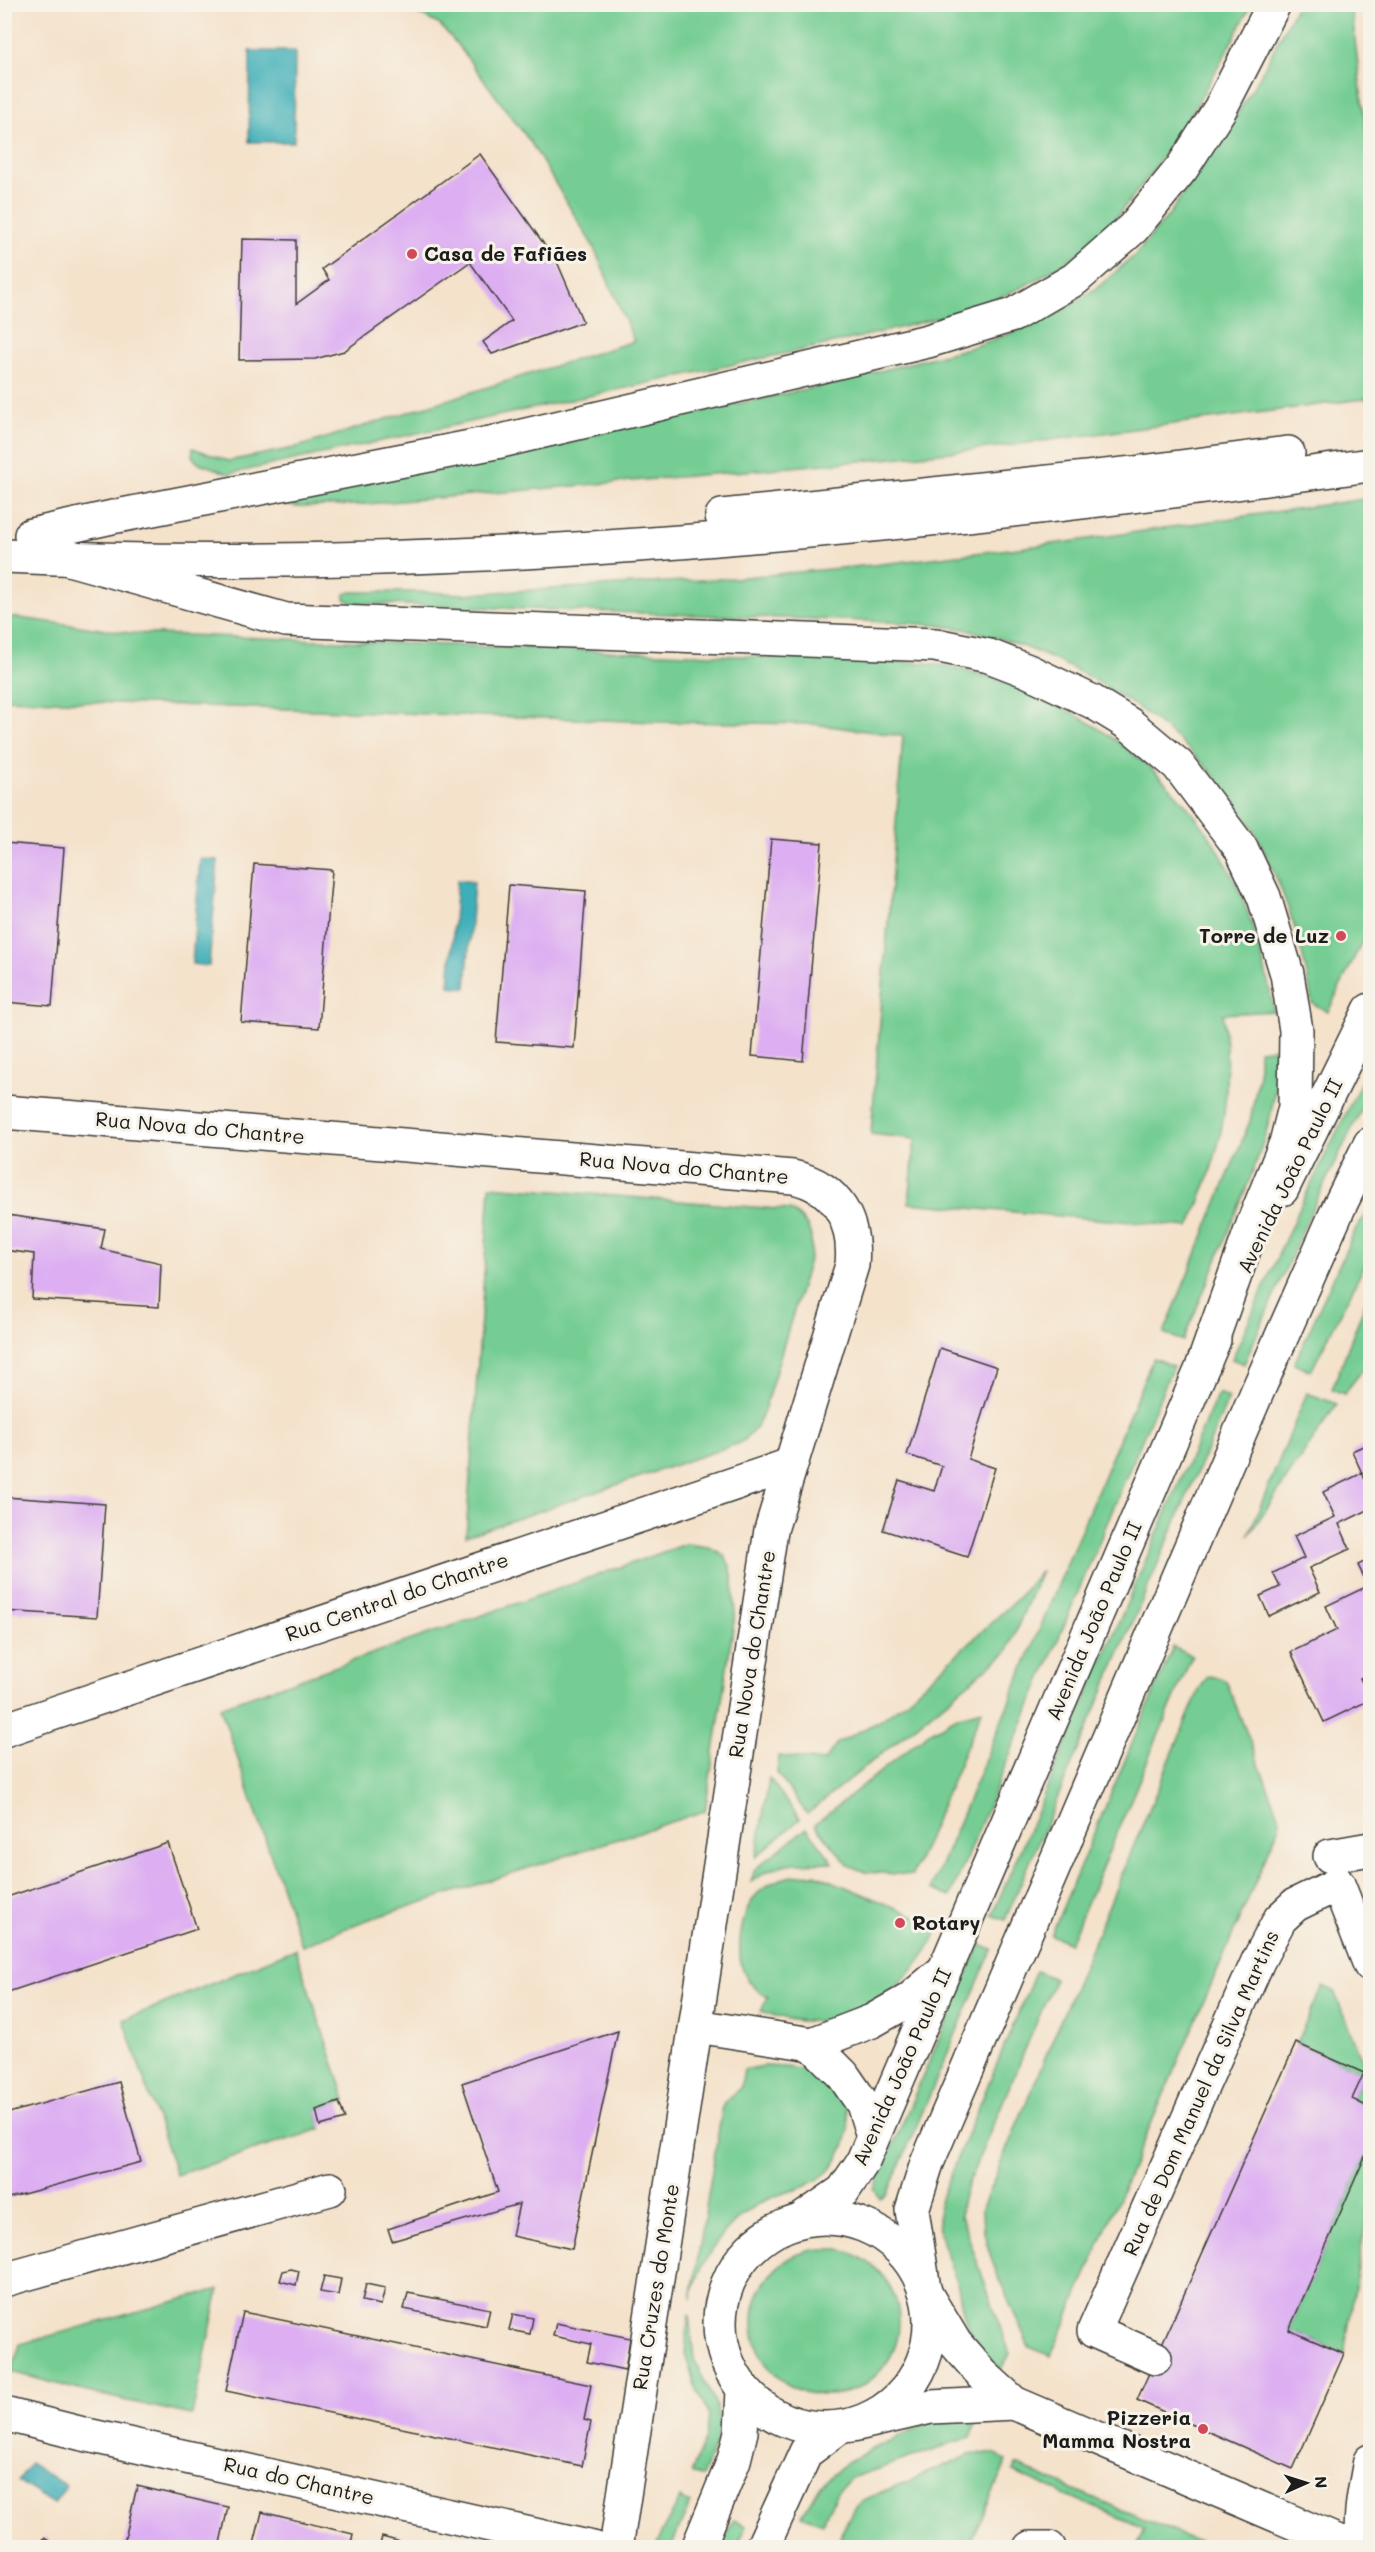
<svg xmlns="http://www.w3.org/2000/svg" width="1375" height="2552" viewBox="0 0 1375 2552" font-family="Mali,sans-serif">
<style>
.green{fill:#75cd93;stroke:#487458;stroke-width:1.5}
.water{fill:#3eafb8;stroke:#2d666a;stroke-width:1.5}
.building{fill:#ddaff2}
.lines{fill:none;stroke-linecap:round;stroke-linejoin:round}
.minor-casing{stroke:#3c3a36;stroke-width:36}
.major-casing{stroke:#3c3a36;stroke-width:36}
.highway-casing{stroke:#3c3a36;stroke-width:36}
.minor{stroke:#fff;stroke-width:33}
.major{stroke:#fff;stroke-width:33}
.highway{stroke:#fff;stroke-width:33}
.poi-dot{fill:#d1495b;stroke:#f7f3e8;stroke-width:2}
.labels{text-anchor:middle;stroke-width:6;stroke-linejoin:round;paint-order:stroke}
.poi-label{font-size:20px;font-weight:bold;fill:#1c1c1c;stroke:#f7f3e8;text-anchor:start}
.street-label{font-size:20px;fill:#1c1c1c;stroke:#f7f3e8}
</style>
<rect width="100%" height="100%" fill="#f7f3e8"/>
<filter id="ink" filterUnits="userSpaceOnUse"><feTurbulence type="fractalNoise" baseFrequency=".0167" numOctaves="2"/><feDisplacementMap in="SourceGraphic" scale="12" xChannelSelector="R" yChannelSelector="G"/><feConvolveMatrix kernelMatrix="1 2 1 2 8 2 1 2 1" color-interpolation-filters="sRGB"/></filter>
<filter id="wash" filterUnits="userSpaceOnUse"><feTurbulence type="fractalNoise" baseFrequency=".008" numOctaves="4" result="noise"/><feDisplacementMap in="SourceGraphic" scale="24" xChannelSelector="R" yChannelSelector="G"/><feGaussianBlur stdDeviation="1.35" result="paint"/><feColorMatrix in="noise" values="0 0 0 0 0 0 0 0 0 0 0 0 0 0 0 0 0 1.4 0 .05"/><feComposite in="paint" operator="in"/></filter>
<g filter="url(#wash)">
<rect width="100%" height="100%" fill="#f4e2cb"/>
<g class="green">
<path d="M 402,5 L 1251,5 C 1218,71 1181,136 1134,195 C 1121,211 1107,229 1092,243 C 1079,254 1061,265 1046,274 C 990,308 924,322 861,337 L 229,474 L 197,462 L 192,456 L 193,448 L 228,461 L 294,448 L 634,341 L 593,246 L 531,143 L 457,44 L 440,25 Z"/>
<path d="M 1297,5 L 1351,5 L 1370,169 L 1370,398 L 998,447 L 883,459 L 356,505 L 297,507 L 284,505 L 288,500 L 296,496 L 817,387 L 972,347 L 1012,333 L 1053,315 L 1097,288 L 1135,255 L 1168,216 L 1230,126 L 1260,76 Z"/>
<path d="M 1370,498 L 1370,925 L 1328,1012 L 1312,1003 C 1304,947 1286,895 1261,844 C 1208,738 1077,653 963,629 C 932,623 899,623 867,621 L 353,603 L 345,599 L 345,594 L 350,592 L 427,592 L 464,594 L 734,578 L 873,565 L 1068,542 Z"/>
<path d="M 5,616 L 131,633 L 926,663 C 1043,678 1167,755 1224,860 C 1250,907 1264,958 1274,1011 L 1223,1014 C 1233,1098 1223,1150 1189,1227 L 909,1203 L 915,1139 L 871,1134 L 903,736 L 813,724 L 658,722 L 5,699 Z"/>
<path d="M 1278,1048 C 1278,1116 1257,1162 1232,1223 C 1216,1263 1199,1302 1183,1341 L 1164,1333 L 1250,1121 L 1259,1074 L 1259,1050 Z"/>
<path d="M 1370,1064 L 1370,1092 L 1314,1205 L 1244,1364 L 1232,1359 L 1297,1213 Z"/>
<path d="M 490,1186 L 790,1210 C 810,1223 814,1234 810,1257 L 763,1414 C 756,1428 751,1437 737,1444 L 466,1536 Z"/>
<path d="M 1370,1210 L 1370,1255 L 1311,1371 L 1294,1364 L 1356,1228 Z"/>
<path d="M 1370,1291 L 1370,1360 L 1344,1394 L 1332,1389 Z"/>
<path d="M 1153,1358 L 1173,1366 L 950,1897 L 931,1889 Z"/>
<path d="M 1218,1393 L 1229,1398 L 1005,1920 L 992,1915 Z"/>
<path d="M 1307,1393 L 1337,1404 L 1248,1536 Z"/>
<path d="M 686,1544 L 709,1547 L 724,1555 L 730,1566 L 733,1579 L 735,1615 L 705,1811 L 361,1922 L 302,1946 L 220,1707 Z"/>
<path d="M 1041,1571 L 1007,1652 L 807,1814 L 777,1773 L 779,1756 L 824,1761 L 837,1743 L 881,1720 L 904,1703 L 1018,1598 Z"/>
<path d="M 1173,1647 L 1192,1656 L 1070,1943 L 1051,1935 Z"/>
<path d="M 1208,1676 L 1221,1678 L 1227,1683 L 1279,1815 L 1279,1827 L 1051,2356 L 1029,2347 C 1013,2308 980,2249 982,2208 L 1199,1690 Z"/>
<path d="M 982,1710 L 912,1875 L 865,1872 L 848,1865 L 815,1824 L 927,1734 L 959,1716 Z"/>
<path d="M 769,1778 L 800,1819 L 756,1857 Z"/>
<path d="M 807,1828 L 833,1862 C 795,1864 786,1857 751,1882 L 755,1869 Z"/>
<path d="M 815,1874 L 939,1926 C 923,1969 880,2009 834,2019 C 810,2024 784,2020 761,2011 L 768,1997 C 758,1992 751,1986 745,1975 C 734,1953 741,1910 759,1892 C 775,1877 794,1875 815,1874 Z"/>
<path d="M 980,1944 L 992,1949 L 887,2195 L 880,2199 L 874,2189 Z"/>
<path d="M 295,1949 L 346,2100 L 316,2110 L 321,2129 L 176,2175 L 124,2020 Z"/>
<path d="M 1036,1971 L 1055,1979 L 962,2198 L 961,2216 L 1010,2354 L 1001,2369 C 983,2352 969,2337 963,2312 C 960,2302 960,2291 956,2280 C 944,2245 929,2225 945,2187 Z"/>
<path d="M 1323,1986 L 1334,1991 L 1370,2080 L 1370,2108 L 1352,2099 L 1364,2073 L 1296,2043 Z"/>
<path d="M 764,2066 C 783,2067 809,2067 826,2079 C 859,2102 853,2149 825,2174 C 808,2189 790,2190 771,2198 C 731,2215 700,2257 691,2299 L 722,2110 L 726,2101 L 741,2087 L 744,2070 Z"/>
<path d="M 1370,2145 L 1370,2195 L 1344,2354 L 1289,2330 Z"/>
<circle cx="826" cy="2322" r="73"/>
<path d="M 219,2289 L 192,2415 L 87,2392 L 12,2372 L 20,2344 Z"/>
<path d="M 689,2314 L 694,2359 L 716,2405 L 720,2426 L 718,2438 L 702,2477 L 691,2472 L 706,2438 L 709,2417 L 694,2383 L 685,2353 Z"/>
<path d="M 978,2418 L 971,2437 L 851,2478 L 837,2492 L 822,2523 L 802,2515 L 820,2486 L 848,2461 L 931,2421 Z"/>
<path d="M 974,2453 L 994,2454 L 1007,2461 L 968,2547 L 834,2547 L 852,2512 L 863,2500 Z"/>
<path d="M 1016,2465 L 1210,2547 L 1136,2547 L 1144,2528 L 1013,2472 Z"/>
<path d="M 680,2498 L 690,2503 L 671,2547 L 655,2547 C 659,2535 673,2513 680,2498 Z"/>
<path d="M 733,2520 L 746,2526 L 736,2547 L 721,2547 Z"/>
</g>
<g class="water">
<path d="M 250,51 L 295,51 L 294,142 L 249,142 Z"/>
<path d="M 200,859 L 218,860 L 209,966 L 192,964 Z"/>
<path d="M 457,880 L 474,882 L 466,988 L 449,986 Z"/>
<path d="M 30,2463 L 66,2486 L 54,2504 L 18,2481 Z"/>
</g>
<g id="blocks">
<g class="building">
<path d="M 480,154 L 558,264 L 583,322 L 492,354 L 483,342 L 512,321 L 470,262 L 344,351 L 315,359 L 239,360 L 242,239 L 296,240 L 296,304 L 329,280 L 322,269 Z"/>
<path d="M 771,839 L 822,843 L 803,1061 L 752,1056 Z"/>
<path d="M 4,843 L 64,848 L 52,1006 L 4,1002 Z"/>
<path d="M 254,864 L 332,870 L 319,1028 L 241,1022 Z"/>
<path d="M 509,885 L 586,891 L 574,1048 L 496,1042 Z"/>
<path d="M 7,1215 L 105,1229 L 101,1249 L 161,1263 L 159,1307 L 32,1299 L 34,1254 L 4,1250 Z"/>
<path d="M 940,1348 L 997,1367 L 968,1459 L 995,1468 L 967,1557 L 883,1530 L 899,1480 L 934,1491 L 942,1466 L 907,1455 Z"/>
<path d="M 1370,1443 L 1370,1470 L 1362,1473 L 1352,1451 Z"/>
<path d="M 1362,1473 L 1370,1491 L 1370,1509 L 1339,1524 L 1350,1549 L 1309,1568 L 1320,1592 L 1269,1616 L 1260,1596 L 1280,1587 L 1273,1573 L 1304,1558 L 1294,1536 L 1335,1517 L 1323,1492 Z"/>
<path d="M 5,1497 L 105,1504 L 97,1617 L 4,1611 Z"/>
<path d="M 1370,1559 L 1370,1673 L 1360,1678 L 1370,1700 L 1324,1722 L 1291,1652 L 1337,1630 L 1326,1606 L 1368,1586 L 1358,1565 Z"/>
<path d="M 168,1843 L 197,1929 L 5,1993 L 4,1898 Z"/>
<path d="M 618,2031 L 572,2249 L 512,2236 L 519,2204 L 392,2241 L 388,2229 L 498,2192 L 462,2083 Z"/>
<path d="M 1296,2043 L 1364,2073 L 1352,2099 L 1370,2108 L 1370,2145 L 1289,2330 L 1344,2354 L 1293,2469 L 1137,2400 Z"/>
<path d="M 119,2082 L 141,2162 L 5,2199 L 5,2114 Z"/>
<path d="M 339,2102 L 345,2119 L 320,2126 L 316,2110 Z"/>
<path d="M 291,2269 L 299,2271 L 296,2285 L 280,2281 L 283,2271 Z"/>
<path d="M 324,2276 L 341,2279 L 338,2295 L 320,2292 Z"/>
<path d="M 366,2284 L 385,2288 L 381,2305 L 362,2301 Z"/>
<path d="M 408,2293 L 490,2309 L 486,2326 L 404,2309 Z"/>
<path d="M 243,2312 L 591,2385 L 584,2420 L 591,2422 L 582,2466 L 226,2391 Z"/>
<path d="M 513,2314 L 533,2318 L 530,2334 L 509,2330 Z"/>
<path d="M 556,2323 L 630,2338 L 625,2370 L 587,2362 L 591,2344 L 553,2336 Z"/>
<path d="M 137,2486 L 228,2507 L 219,2548 L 123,2548 Z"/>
<path d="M 262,2512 L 353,2534 L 350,2548 L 253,2548 Z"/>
<path d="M 382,2537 L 420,2547 L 420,2548 L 379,2548 Z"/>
<path d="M 44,2538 L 60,2548 L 38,2548 Z"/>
</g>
</g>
</g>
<g filter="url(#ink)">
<use href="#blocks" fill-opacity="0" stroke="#3c3a36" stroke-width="1.5"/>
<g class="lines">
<defs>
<g id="minor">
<path d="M 4,1112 L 793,1177 C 838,1187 856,1222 852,1265 L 771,1530 L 616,2548"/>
<path d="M 4,1730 L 790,1465"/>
<path d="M 1330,1856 L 1370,1849"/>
<path d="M 4,2280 L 330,2189"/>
<path d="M 928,2298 L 955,2343 L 983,2375 L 1014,2403 L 1353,2548"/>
<path d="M 1155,2358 L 1094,2331 L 1258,1961 L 1280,1919 L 1295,1905 L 1338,1884 L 1370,1965"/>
<path d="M 4,2414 L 83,2434 L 593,2548"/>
<path d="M 853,2425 L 931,2407 L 1014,2403"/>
<path d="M 1030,2548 L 1049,2548"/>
<path d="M 1363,2548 C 1358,2518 1365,2489 1370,2461"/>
</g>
<g id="major">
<path d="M 1282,1189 L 1370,1010"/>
<path d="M 696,2026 L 812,2044 L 872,2021 L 909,2000 L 941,1973"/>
<path d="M 812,2044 L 843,2075 L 863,2104 L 873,2136"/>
<circle cx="825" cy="2323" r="105"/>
<path d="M 804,2218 L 843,2191 L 862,2163 L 1214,1340"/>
<path d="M 923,2282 L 912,2210 L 927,2163 L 1258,1390 L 1339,1207 L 1370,1144"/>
<path d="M 698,2548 L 734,2460 L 741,2432 L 743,2390"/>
<path d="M 762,2548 L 806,2452 L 838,2428"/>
</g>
<g id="highway">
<path d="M 722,516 L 1134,473 L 1288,453"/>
<path d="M 31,535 L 117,516 L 501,441 L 928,341 L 1013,315 L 1075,279 L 1133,228 L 1182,168 L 1220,109 L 1274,4"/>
<path d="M 4,556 C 461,576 919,527 1370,465"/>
<path d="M 69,559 L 286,620 L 935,645 L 989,656 L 1028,671 L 1093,702 L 1129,724 L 1178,765 L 1242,850 L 1264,897 L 1287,974 L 1296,1030 L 1295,1107 L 1286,1143 L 1255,1219 L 1203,1365"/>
</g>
</defs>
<use href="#minor" class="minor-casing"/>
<use href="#major" class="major-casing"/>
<use href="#highway" class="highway-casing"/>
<use href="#minor" class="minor"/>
<use href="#major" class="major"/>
<use href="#highway" class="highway"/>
</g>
</g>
<g class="poi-dot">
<circle cx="412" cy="254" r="6"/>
<circle cx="1341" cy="936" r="6"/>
<circle cx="900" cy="1923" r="6"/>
<circle cx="1203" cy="2429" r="6"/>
</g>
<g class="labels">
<g class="poi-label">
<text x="424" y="261">Casa de Fafiães</text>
<text x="1329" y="943" text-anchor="end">Torre de Luz</text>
<text x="912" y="1930">Rotary</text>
<text x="1191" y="2425" text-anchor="end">Pizzeria<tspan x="1191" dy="23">Mamma Nostra</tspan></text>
</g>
<g class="street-label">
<text transform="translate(200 1128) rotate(5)" y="7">Rua Nova do Chantre</text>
<text transform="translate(684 1168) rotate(5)" y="7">Rua Nova do Chantre</text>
<text transform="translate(1290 1176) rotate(-64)" y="7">Avenida João Paulo II</text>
<text transform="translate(397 1597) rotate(-19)" y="7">Rua Central do Chantre</text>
<text transform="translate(1094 1621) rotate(-67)" y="7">Avenida João Paulo II</text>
<text transform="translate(752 1654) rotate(-81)" y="7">Rua Nova do Chantre</text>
<text transform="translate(902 2067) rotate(-66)" y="7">Avenida João Paulo II</text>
<text transform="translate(1201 2093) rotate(-66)" y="7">Rua de Dom Manuel da Silva Martins</text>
<text transform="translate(656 2287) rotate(-81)" y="7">Rua Cruzes do Monte</text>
<text transform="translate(299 2481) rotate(13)" y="7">Rua do Chantre</text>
</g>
</g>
<rect width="1375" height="2552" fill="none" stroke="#f7f3e8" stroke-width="24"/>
<g transform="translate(1306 2483) rotate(87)" stroke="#f7f3e8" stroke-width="4.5" paint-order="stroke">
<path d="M0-4.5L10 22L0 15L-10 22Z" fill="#1c1c1c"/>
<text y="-9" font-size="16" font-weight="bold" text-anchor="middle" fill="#1c1c1c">N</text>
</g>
</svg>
